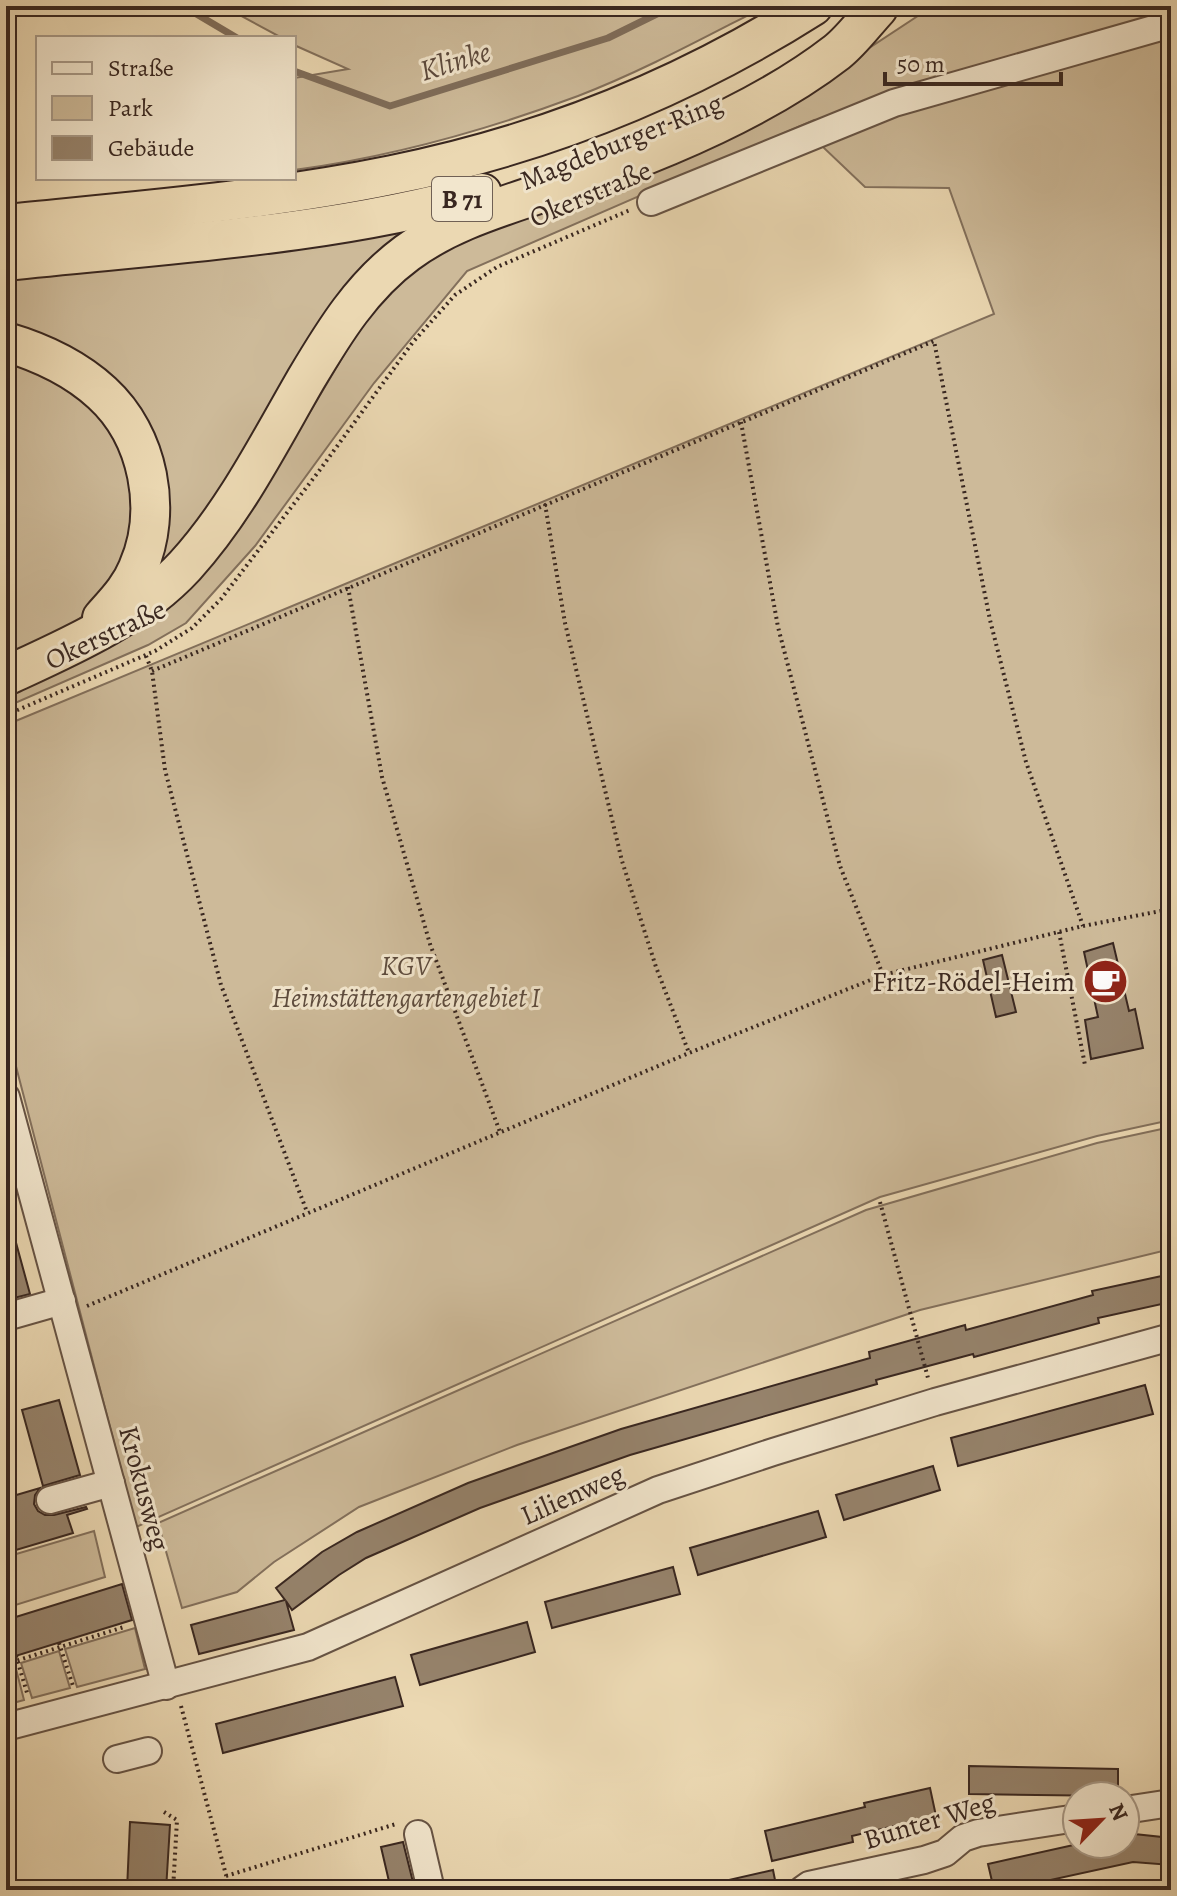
<svg xmlns="http://www.w3.org/2000/svg" width="1177" height="1896" viewBox="0 0 1177 1896" font-family="Alegreya,serif">
<style>
.green{fill:#cdba99;stroke:#83705c;stroke-width:2}
.lines{fill:none;stroke-linecap:round;stroke-linejoin:round}
.stream{stroke:#7f6d5a;stroke-width:7}
.building{fill:#96836c;stroke:#392720;stroke-width:2}
.minor-casing{stroke:#665344;stroke-width:30}
.highway-casing{stroke:#392720;stroke-width:42}
.path{stroke:#392720;stroke-width:4;stroke-dasharray:2 4;stroke-linecap:butt}
.minor{stroke:#f2e6cd;stroke-width:26}
.highway{stroke:#ebd8b2;stroke-width:38}
.labels{text-anchor:middle;stroke-width:6;stroke-linejoin:round;paint-order:stroke}
.shield{fill:#f2e6cd;stroke:#706054;stroke-width:2}
.shield-label{font-size:26px;font-weight:bold;fill:#392720}
.street-label{font-size:28px;fill:#392720;stroke:#f2e6cd}
.park-label{font-size:28px;font-style:italic;fill:#5e4c3e;stroke:#f2e6cd}
.poi-label{font-size:28px;fill:#392720;stroke:#f2e6cd;text-anchor:end}
.water-label{font-size:30px;font-style:italic;fill:#5c4a3d;stroke:#f2e6cd}
</style>
<rect width="100%" height="100%" fill="#ebd8b2"/>
<filter id="stains"><feTurbulence type="fractalNoise" baseFrequency=".0025" numOctaves="4"/><feColorMatrix values="0 0 0 0 .2 0 0 0 0 .09 0 0 0 0 .02 0 0 0 .5 -.17"/></filter>
<radialGradient id="worn" r=".72"><stop offset=".6" stop-color="#630" stop-opacity="0"/><stop offset="1" stop-color="#630" stop-opacity=".3"/></radialGradient>
<g class="green">
<path d="M 223,6 L 766,6 C 705,37 643,71 578,96 C 487,130 390,157 294,170 L 294,78 L 348,69 L 294,45 L 294,38 L 282,38 Z"/>
<path d="M 933,6 L 1171,6 L 1171,1120 L 1097,1136 L 880,1197 L 136,1527 L 6,1028 L 6,725 L 994,314 L 949,188 L 865,187 L 824,148 L 814,120 L 467,271 L 374,383 L 255,546 L 186,623 L 148,645 L 6,707 L 6,689 L 210,561 L 243,524 L 369,313 L 399,276 L 449,244 L 828,75 Z"/>
<path d="M 422,221 L 232,479 L 151,582 L 156,458 L 6,330 L 6,276 Z"/>
<path d="M 6,357 L 69,386 L 116,431 L 135,489 L 126,557 L 84,615 L 59,635 L 6,658 Z"/>
<path d="M 1171,1127 L 1171,1249 L 920,1310 L 517,1445 L 359,1507 L 274,1562 L 237,1592 L 182,1608 L 158,1523 L 866,1210 L 1097,1143 Z"/>
<path d="M 94,1531 L 105,1577 L 6,1608 L 6,1557 Z"/>
<path d="M 135,1628 L 145,1669 L 77,1687 L 65,1649 Z"/>
<path d="M 59,1651 L 70,1688 L 32,1698 L 21,1663 Z"/>
<path d="M 15,1665 L 24,1700 L 6,1705 L 6,1668 Z"/>
</g>
<g class="lines">
<g class="stream">
<path d="M 183,6 L 237,38"/>
<path d="M 294,71 L 390,106 L 608,38 L 673,6"/>
</g>
</g>
<g class="building">
<path d="M 1113,943 L 1129,1011 L 1135,1009 L 1143,1048 L 1091,1059 L 1085,1020 L 1098,1017 L 1084,952 Z"/>
<path d="M 1002,955 L 1016,1012 L 996,1017 L 983,960 Z"/>
<path d="M 6,1228 L 12,1228 L 30,1294 L 6,1300 Z"/>
<path d="M 1171,1274 L 1171,1302 L 1098,1318 L 1099,1323 L 974,1357 L 973,1354 L 876,1380 L 877,1384 L 630,1455 L 480,1508 L 366,1558 L 339,1575 L 292,1610 L 286,1601 L 294,1630 L 199,1654 L 191,1625 L 285,1600 L 276,1588 L 322,1552 L 357,1532 L 468,1483 L 621,1429 L 870,1358 L 869,1352 L 965,1325 L 966,1330 L 1093,1295 L 1092,1291 Z"/>
<path d="M 1145,1385 L 1153,1414 L 958,1466 L 951,1438 Z"/>
<path d="M 59,1400 L 80,1475 L 43,1486 L 22,1410 Z"/>
<path d="M 933,1466 L 940,1490 L 844,1520 L 836,1495 Z"/>
<path d="M 40,1488 L 35,1495 L 34,1504 L 38,1511 L 45,1515 L 54,1515 L 86,1507 L 87,1509 L 67,1515 L 73,1533 L 6,1553 L 6,1498 Z"/>
<path d="M 818,1511 L 826,1537 L 698,1575 L 690,1548 Z"/>
<path d="M 673,1567 L 680,1594 L 552,1628 L 545,1602 Z"/>
<path d="M 122,1584 L 132,1620 L 6,1659 L 6,1620 Z"/>
<path d="M 527,1622 L 535,1652 L 420,1685 L 411,1655 Z"/>
<path d="M 395,1677 L 403,1706 L 223,1753 L 216,1724 Z"/>
<path d="M 969,1766 L 1118,1769 L 1118,1796 L 969,1794 Z"/>
<path d="M 930,1788 L 936,1816 L 852,1836 L 853,1842 L 772,1861 L 765,1831 L 865,1807 L 864,1803 Z"/>
<path d="M 130,1822 L 170,1825 L 166,1890 L 127,1890 Z"/>
<path d="M 1125,1833 L 1171,1838 L 1171,1865 L 1133,1862 L 1005,1890 L 994,1890 L 988,1864 L 1078,1844 L 1125,1844 Z"/>
<path d="M 403,1842 L 415,1890 L 391,1890 L 381,1847 Z"/>
<path d="M 773,1870 L 777,1890 L 721,1890 L 720,1882 Z"/>
</g>
<g class="lines">
<defs>
<g id="minor">
<path d="M 651,202 L 894,103 L 1171,24"/>
<path d="M 6,1097 L 166,1686"/>
<path d="M 6,1317 L 62,1301"/>
<path d="M 50,1500 L 111,1483"/>
<path d="M 6,1727 L 308,1647 L 658,1490 L 773,1452 L 935,1402 L 1171,1337"/>
<path d="M 117,1759 L 148,1751"/>
<path d="M 1125,1810 L 1171,1803"/>
<path d="M 418,1834 L 431,1890"/>
<path d="M 802,1890 L 809,1885 L 924,1860 L 945,1853 L 963,1838 L 978,1833 L 1077,1818"/>
</g>
<g id="highway">
<path d="M 6,224 C 135,211 265,201 392,175 C 541,145 684,88 813,6"/>
<path d="M 6,261 C 164,244 328,236 482,193"/>
<path d="M 6,342 C 40,352 76,369 102,393 C 149,436 163,511 138,568 C 130,588 116,602 102,618"/>
<path d="M 6,676 C 69,647 137,618 185,566 C 235,511 269,443 306,379 C 334,332 362,286 407,253 C 454,218 513,204 567,184 C 658,153 761,111 837,52 C 852,40 865,22 878,8"/>
</g>
</defs>
<use href="#minor" class="minor-casing"/>
<use href="#highway" class="highway-casing"/>
<g class="path">
<path d="M 741,422 L 778,627 L 840,866 L 883,975"/>
<path d="M 545,504 L 565,623 L 622,861 L 656,967 L 689,1053"/>
<path d="M 348,587 L 382,777 L 430,944 L 500,1132"/>
<path d="M 146,656 L 152,671 L 165,770 L 221,985 L 307,1212"/>
<path d="M 152,671 L 934,341 L 990,620 L 1026,762 L 1083,926"/>
<path d="M 6,715 L 155,651 L 192,628 L 221,599 L 319,471 L 413,342 L 455,295 L 497,267 L 630,210"/>
<path d="M 1059,932 L 1085,1065"/>
<path d="M 880,1202 L 928,1378"/>
<path d="M 87,1306 L 689,1053 L 883,975 L 1083,926 L 1171,909"/>
<path d="M 59,1643 L 73,1686"/>
<path d="M 16,1656 L 28,1696"/>
<path d="M 6,1664 L 124,1627"/>
<path d="M 181,1706 L 230,1890"/>
<path d="M 164,1812 L 177,1820 L 173,1890"/>
<path d="M 226,1876 L 396,1824"/>
<path d="M 6,1887 L 7,1890"/>
</g>
<use href="#minor" class="minor"/>
<use href="#highway" class="highway"/>
</g>
<defs>
<symbol id="cafe-disc" viewBox="-11 -11 22 22"><circle r="9.5" fill="#8f2418" stroke="#f2e6cd"/><path d="M-5.5-4.5H6V0H3Q3 3.5 0 3.5H-2.5Q-5.5 3.5-5.5 0ZM3-3.2v2h1.7v-2ZM-6 4.5H4V6H-6Z" fill="#fff"/></symbol>
</defs>
<g fill-rule="evenodd">
<use href="#cafe-disc" x="1080" y="956" width="51" height="51"/>
</g>
<g class="labels">
<rect class="shield" x="432" y="177" width="60" height="44" rx="6"/>
<g class="shield-label">
<text x="462" y="208">B 71</text>
</g>
<g class="street-label">
<text transform="translate(621 141) rotate(-22)" y="10">Magdeburger Ring</text>
<text transform="translate(590 193) rotate(-23)" y="10">Okerstraße</text>
<text transform="translate(105 634) rotate(-25)" y="10">Okerstraße</text>
<text transform="translate(145 1488) rotate(75)" y="10">Krokusweg</text>
<text transform="translate(572 1494) rotate(-24)" y="10">Lilienweg</text>
<text transform="translate(929 1820) rotate(-17)" y="10">Bunter Weg</text>
</g>
<g class="park-label">
<text x="406" y="975">KGV<tspan x="406" dy="32">Heimstättengartengebiet I</tspan></text>
</g>
<g class="poi-label">
<text x="1075" y="991">Fritz-Rödel-Heim</text>
</g>
<g class="water-label">
<text transform="translate(455 61) rotate(-17)" y="10">Klinke</text>
</g>
</g>
<rect width="1177" height="1896" fill="none" stroke="#ebd8b2" stroke-width="32"/>
<rect x="8" y="8" width="1161" height="1880" fill="none" stroke="#392720" stroke-width="4"/>
<rect x="16" y="16" width="1145" height="1864" fill="none" stroke="#392720" stroke-width="2"/>
<rect x="36" y="36" width="260" height="144" fill="#f2e6cd" stroke="#a89a88" stroke-width="2"/>
<rect x="52" y="62" width="40" height="12" fill="#f2e6cd" stroke="#a89a88" stroke-width="2"/>
<text x="108" y="76" font-size="24" fill="#392720">Straße</text>
<rect x="52" y="96" width="40" height="24" fill="#cdba99" stroke="#a89a88" stroke-width="2"/>
<text x="108" y="116" font-size="24" fill="#392720">Park</text>
<rect x="52" y="136" width="40" height="24" fill="#96836c" stroke="#a89a88" stroke-width="2"/>
<text x="108" y="156" font-size="24" fill="#392720">Gebäude</text>
<g transform="translate(1101 1820) rotate(65)"><circle r="38" fill="#f2e6cd" stroke="#a89a88" stroke-width="2"/>
<path d="M0-6L14 30L0 20L-14 30Z" fill="#8f2418"/>
<text y="-12" font-size="22" font-weight="bold" text-anchor="middle" fill="#392720">N</text>
</g>
<path d="M885 72v12h176v-12" fill="none" stroke="#392720" stroke-width="4"/>
<text x="897" y="72" font-size="24" fill="#392720" stroke="#f2e6cd" stroke-width="6" paint-order="stroke">50 m</text>
<rect width="100%" height="100%" filter="url(#stains)"/>
<rect width="100%" height="100%" fill="url(#worn)"/>
</svg>
